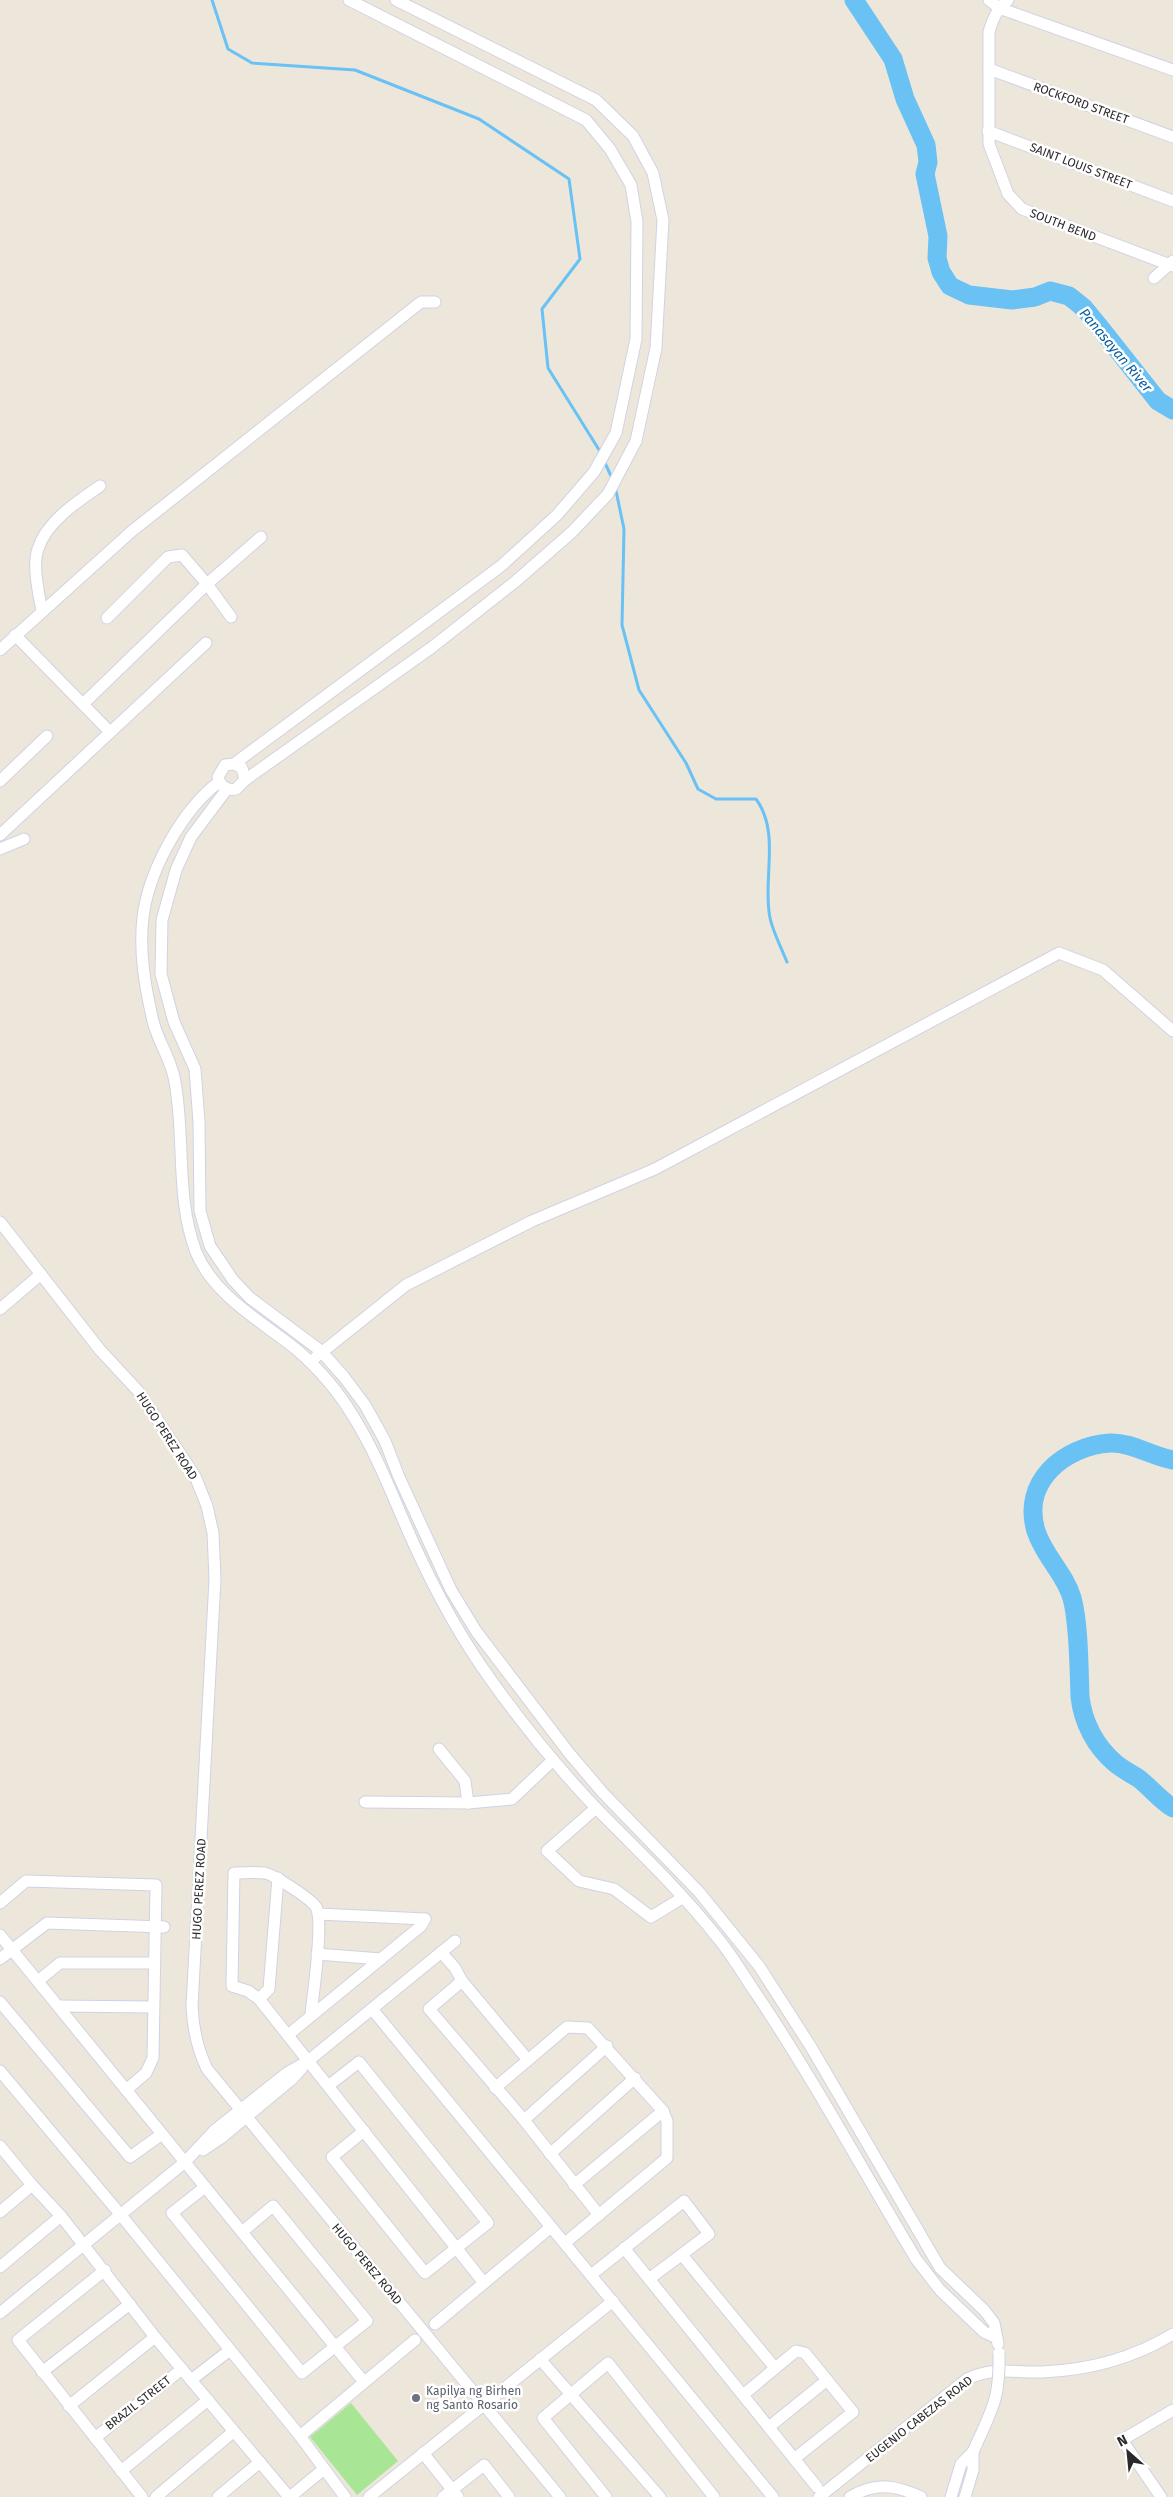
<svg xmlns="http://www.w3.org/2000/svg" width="1173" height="2497" viewBox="0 0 1173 2497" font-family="'Fira Sans',sans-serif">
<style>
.park{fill:#a8e695}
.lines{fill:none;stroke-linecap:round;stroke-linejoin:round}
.stream{stroke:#69c1f4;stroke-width:3}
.river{stroke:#69c1f4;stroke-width:19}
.minor-casing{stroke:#d0d2e3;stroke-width:13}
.minor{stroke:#fff;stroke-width:11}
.minor-bridge-casing{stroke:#d0d2e3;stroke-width:13;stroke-linecap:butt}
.minor-bridge{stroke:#fff;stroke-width:11}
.worship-dot{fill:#6b7280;stroke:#fff;stroke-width:2}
.labels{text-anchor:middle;stroke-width:5;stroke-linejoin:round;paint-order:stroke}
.street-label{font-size:12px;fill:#2a2a2a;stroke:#fff}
.worship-label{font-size:12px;fill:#5b616d;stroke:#fff;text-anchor:start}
.water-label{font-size:14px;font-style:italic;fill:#085ca0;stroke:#fff}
</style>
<rect width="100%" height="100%" fill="#ede7db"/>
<path class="park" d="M 351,2403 L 398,2461 L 357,2495 L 310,2437 Z"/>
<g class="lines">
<g class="stream">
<path d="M 212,0 L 228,49 L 252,63 L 355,70 L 479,119 L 569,179 L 580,259 L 542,309 L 548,368 L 601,453"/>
<path d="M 604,461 L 612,478"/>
<path d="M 615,486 L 624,529 L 622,625 L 639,690 L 686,763 L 698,789 L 716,799 L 756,799 C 781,833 762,880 770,918 C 773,932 781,947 787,962"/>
</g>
<g class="river">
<path d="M 854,0 L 893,59 L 905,99 L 926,145 L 928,162 L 925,174 L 938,236 L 937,258 L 941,272 L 950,286 L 969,295 L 1012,300 L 1035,297 L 1050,291 L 1069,296 L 1084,308 L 1102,330 L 1158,401 L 1173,410"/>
<path d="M 1173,1460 C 1153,1457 1131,1442 1110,1443 C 1065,1446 1021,1481 1036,1531 C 1044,1556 1065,1574 1072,1598 C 1079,1623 1079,1670 1080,1697 C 1083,1722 1095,1746 1115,1763 C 1122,1769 1130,1773 1138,1778 C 1150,1787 1160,1800 1173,1808"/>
</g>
<defs>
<g id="minor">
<path d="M 989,0 L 999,8 L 1173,70"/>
<path d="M 1008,0 C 997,9 993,18 989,32 L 989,144 L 1008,194 L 1022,209 L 1173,266"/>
<path d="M 989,69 L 1173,137"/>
<path d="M 988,131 L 1173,201"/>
<path d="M 1154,278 L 1173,261"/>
<path d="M 42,611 C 39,595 32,565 38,549 C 46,522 78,501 100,486"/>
<path d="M 107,618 L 168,557 L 182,555 L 207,584 L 231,617"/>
<path d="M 15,635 L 110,732"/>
<path d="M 0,650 L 132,531 L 421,302 L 435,302"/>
<path d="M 83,704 L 207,584 L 261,537"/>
<path d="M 234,764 L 242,768 L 245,780 L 236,789 C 226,791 220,786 218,777 L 225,765 L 234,764 L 501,566 L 557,515 L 594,472 L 616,433 L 636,339 L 637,222 L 631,185 L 610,149 L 586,120 L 349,0"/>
<path d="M 245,780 L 431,648 L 516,581 L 572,532 L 608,494 L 636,441 L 656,348 L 663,220 L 653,173 L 633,136 L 596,100 L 396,0"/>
<path d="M 0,781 L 47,736"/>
<path d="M 219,782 C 182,810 149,870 143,917 C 139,952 145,987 153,1021 C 157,1038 167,1053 172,1070 C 175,1078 176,1087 177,1096 C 184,1148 177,1202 196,1252 C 214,1296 261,1321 296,1349 C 318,1368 338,1391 353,1416 C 378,1456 394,1500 413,1542 C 435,1591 460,1637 491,1680 C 523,1725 559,1769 597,1809 C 638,1851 681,1891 717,1937 C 732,1955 744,1976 757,1995 C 814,2080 863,2171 916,2259 L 940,2290 L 984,2332 L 997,2338"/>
<path d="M 227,789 L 191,837 L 176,870 L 162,920 L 161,974 L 174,1022 L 195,1069 L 199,1122 L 200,1211 L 210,1246 L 233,1280 L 250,1298 L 321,1351 L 344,1377 L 365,1405 L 385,1441 L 399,1477 L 451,1590 L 476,1631 L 569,1753 L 603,1793 L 699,1892 L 759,1966 L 811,2047 L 940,2268 L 984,2310 L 994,2323 L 998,2344"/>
<path d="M 0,835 L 206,643"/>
<path d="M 0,849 L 24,839"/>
<path d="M 0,1222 L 100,1350 L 139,1392 L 195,1476 L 207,1506 L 213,1533 L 215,1579 L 192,2006 C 193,2029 197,2048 207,2069 L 560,2497"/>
<path d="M 0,1309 L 41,1274"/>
<path d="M 316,1357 L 406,1285 L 532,1221 L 655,1169 L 1059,953 L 1103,970 L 1173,1031"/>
<path d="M 439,1749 L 465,1781 L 468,1803"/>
<path d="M 365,1802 L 468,1803 L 512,1799 L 553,1760"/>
<path d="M 596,1808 L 547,1851 L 579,1881 L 614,1889 L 651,1917 L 682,1898"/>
<path d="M 0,1903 L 26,1881 L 156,1885 L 153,2058 L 146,2073 L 126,2090"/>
<path d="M 318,1914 L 425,1919"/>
<path d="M 0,1935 L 364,2382"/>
<path d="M 441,1952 L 455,1968 L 462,1981 L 528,2060"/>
<path d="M 317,1954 L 381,1959"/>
<path d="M 0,1959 L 47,1923 L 164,1927"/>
<path d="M 38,1981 L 60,1963 L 154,1963"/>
<path d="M 462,1981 L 429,2009 L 524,2120 L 599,2215"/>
<path d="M 259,1999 L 269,1989 L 278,1878"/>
<path d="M 0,2002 L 130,2157 L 162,2134"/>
<path d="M 58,2006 L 152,2007"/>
<path d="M 372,2009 L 773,2497"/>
<path d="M 311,2014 C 313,1995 324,1920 316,1907 C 311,1899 274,1875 265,1873 C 255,1872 244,1873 234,1873 L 232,1986 L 248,1991 L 259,1999 L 484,2283"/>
<path d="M 288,2035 L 421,1926 L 425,1919"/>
<path d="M 0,2071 L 120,2214 L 300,2436 L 345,2497"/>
<path d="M 328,2086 L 359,2062 L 488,2223 L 425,2273 L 332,2157 L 364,2131"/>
<path d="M 495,2088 L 567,2027 L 588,2028 L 663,2111 L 667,2121 L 667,2158 L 565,2243"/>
<path d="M 524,2120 L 607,2046"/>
<path d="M 0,2146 L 32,2185 L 61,2216 L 155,2337 L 289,2497"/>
<path d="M 203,2150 L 221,2138 L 292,2079 L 302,2068"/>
<path d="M 550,2154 L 635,2078"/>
<path d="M 574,2185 L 663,2111"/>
<path d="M 205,2187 L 172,2213 L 302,2373 L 367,2321 L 273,2206 L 242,2232"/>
<path d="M 0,2212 L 32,2185"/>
<path d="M 624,2248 L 817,2487"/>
<path d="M 682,2255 L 775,2368"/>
<path d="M 0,2267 L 61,2216"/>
<path d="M 105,2270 L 18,2340 L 142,2497"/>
<path d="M 591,2275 L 684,2201 L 709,2234 L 649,2279"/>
<path d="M 0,2313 L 185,2162 L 215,2130 L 287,2073 L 308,2061 L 455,1941"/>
<path d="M 435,2324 L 551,2227"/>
<path d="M 540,2359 L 660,2497"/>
<path d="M 42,2372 L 130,2304"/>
<path d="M 191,2380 L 230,2350"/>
<path d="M 743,2395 L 796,2351 L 805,2353 L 853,2412 L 794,2459"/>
<path d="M 69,2406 L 155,2337"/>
<path d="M 769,2427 L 827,2380"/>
<path d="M 300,2436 L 415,2340"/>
<path d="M 95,2438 L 182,2369"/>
<path d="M 423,2453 L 458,2497"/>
<path d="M 121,2471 L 208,2400"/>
<path d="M 156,2497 L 233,2432"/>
<path d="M 218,2497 L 260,2462"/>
<path d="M 290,2497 L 324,2469"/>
<path d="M 369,2497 L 613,2301"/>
<path d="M 443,2497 L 484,2465 L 509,2497"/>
<path d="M 606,2497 L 543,2418 L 608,2363 L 714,2497"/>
<path d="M 819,2497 L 967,2379 C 995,2366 1014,2373 1042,2372 C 1090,2370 1132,2359 1173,2334"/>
<path d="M 850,2497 C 876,2482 896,2485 921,2497"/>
<path d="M 951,2497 L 961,2464 L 973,2452"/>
<path d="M 965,2497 L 973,2470 L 973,2452 L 977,2443"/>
<path d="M 1161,2497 L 1122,2440 L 1173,2410"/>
</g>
</defs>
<use href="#minor" class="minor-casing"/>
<use href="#minor" class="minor"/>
<defs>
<path id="minor-bridge" d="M 977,2443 C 994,2406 1000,2395 999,2353"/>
</defs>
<use href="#minor-bridge" class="minor-bridge-casing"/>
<use href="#minor-bridge" class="minor-bridge"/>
</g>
<circle class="worship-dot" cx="416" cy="2398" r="5"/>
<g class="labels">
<g class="street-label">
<text transform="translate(1081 103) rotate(20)" y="4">ROCKFORD STREET</text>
<text transform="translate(1081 166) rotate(21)" y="4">SAINT LOUIS STREET</text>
<text transform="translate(1063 225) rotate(21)" y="4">SOUTH BEND</text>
<text transform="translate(167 1436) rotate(57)" y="4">HUGO PEREZ ROAD</text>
<text transform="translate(199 1889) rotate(-87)" y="4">HUGO PEREZ ROAD</text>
<text transform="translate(367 2264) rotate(50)" y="4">HUGO PEREZ ROAD</text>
<text transform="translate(138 2403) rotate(-38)" y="4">BRAZIL STREET</text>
<text transform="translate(919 2419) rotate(-38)" y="4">EUGENIO CABEZAS ROAD</text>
</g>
<g class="worship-label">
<text x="426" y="2395">Kapilya ng Birhen<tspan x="426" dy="14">ng Santo Rosario</tspan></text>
</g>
<g class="water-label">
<text transform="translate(1116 350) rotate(50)" y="5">Panasayan River</text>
</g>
</g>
<g transform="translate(1128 2452) rotate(333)" stroke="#ffffff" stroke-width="4" paint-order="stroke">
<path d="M0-4L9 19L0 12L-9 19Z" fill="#2a2a2a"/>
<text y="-8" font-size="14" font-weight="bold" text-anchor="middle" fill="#2a2a2a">N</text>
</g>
</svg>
